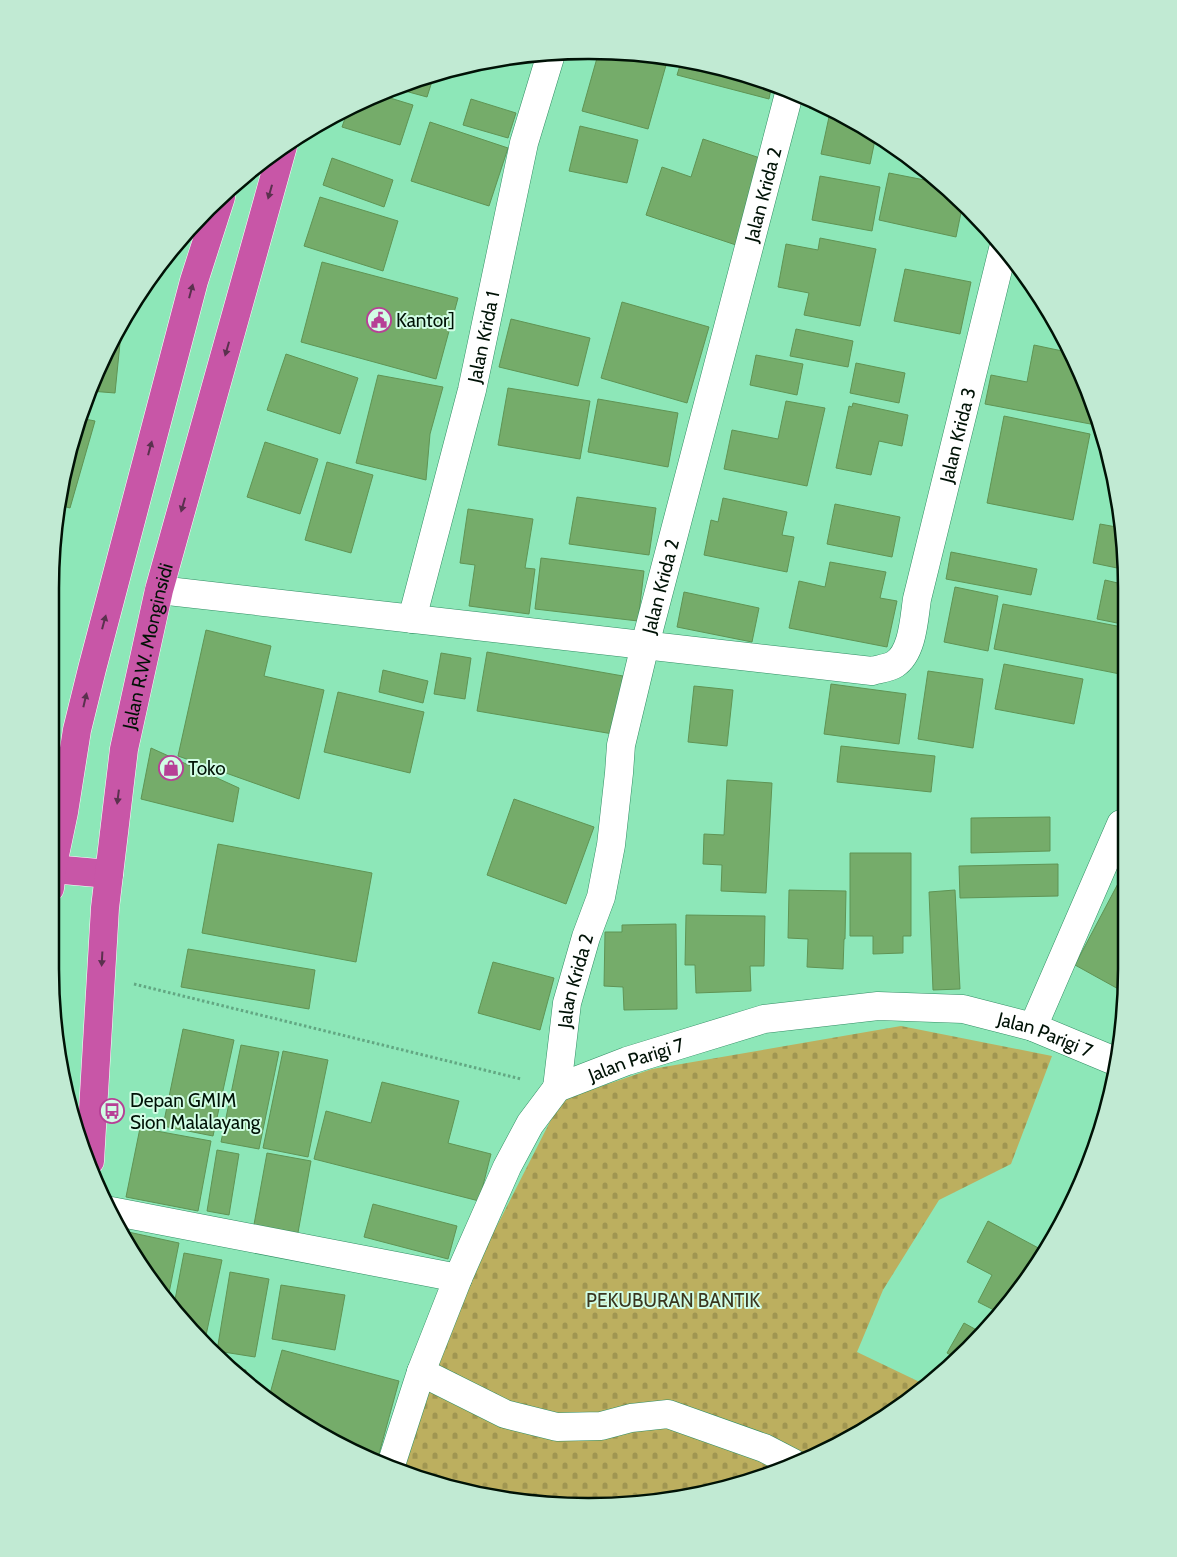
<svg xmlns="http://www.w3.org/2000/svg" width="1177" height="1557" viewBox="0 0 1177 1557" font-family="Cabin,sans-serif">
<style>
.cemetery{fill:url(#cemetery-stones)}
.building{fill:#75ac6a;stroke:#5f9454}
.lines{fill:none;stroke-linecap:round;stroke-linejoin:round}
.minor-casing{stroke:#318e64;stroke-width:29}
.highway-casing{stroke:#fff;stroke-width:29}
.path{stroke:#62a782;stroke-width:3;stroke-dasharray:2.5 2.5;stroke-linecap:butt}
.minor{stroke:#fff;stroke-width:28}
.highway{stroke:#c856a7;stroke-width:28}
.oneway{fill:#5a314e}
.labels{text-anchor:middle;stroke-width:4;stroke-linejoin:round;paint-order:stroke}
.street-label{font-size:19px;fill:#001206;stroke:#d2fde5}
.poi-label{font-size:19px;fill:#001206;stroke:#d2fde5;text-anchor:start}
.park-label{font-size:19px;fill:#3a361f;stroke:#d2fde5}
.rim{fill:none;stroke:#001206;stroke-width:2.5}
</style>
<defs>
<pattern id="cemetery-stones" width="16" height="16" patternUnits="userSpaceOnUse" patternTransform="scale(1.25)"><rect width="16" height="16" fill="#bcaf5f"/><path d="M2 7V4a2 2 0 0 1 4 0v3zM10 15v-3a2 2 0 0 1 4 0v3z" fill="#a09651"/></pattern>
</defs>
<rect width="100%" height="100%" fill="#8de7b8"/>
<path class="cemetery" d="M 901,1026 L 1052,1056 L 1011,1164 L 939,1200 L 883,1290 L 857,1352 L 926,1385 L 888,1416 L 762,1478 L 624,1506 L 484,1497 L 398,1468 L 433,1346 L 502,1216 L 561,1100 L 652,1069 Z"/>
<g class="building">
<path d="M 599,51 L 668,58 L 648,129 L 582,111 Z"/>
<path d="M 682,59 L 693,60 L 772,84 L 769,99 L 677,75 Z"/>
<path d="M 434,75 L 427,97 L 394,88 Z"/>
<path d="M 377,94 L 413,105 L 400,145 L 342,127 L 348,110 Z"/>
<path d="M 471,99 L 516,113 L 508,138 L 463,125 Z"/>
<path d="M 811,100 L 838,114 L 809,108 Z"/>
<path d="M 829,117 L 851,121 L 876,135 L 870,164 L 821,154 Z"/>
<path d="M 430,122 L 508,148 L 489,206 L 411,181 Z"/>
<path d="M 580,126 L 638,140 L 627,183 L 569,171 Z"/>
<path d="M 703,139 L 763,159 L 739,246 L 646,215 L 662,167 L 691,177 Z"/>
<path d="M 332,158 L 393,180 L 384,207 L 323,185 Z"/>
<path d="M 889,173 L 940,183 L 963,203 L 956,237 L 879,220 Z"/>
<path d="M 820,176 L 880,187 L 872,231 L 812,220 Z"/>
<path d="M 320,197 L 398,221 L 383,271 L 304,246 Z"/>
<path d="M 820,238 L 876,249 L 860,326 L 804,315 L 809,293 L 778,287 L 786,244 L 818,250 Z"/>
<path d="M 322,262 L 458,298 L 436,379 L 301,342 Z"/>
<path d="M 905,269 L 971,282 L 960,334 L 894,321 Z"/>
<path d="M 622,302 L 709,327 L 687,403 L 601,378 Z"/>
<path d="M 511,319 L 590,338 L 578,386 L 499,367 Z"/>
<path d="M 122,323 L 115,393 L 90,391 L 105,351 Z"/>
<path d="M 796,329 L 853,341 L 848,367 L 790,356 Z"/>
<path d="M 1034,345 L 1067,352 L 1098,415 L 1101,426 L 985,404 L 991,375 L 1027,382 Z"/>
<path d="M 286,354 L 358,378 L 340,434 L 267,410 Z"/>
<path d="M 756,355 L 803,364 L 797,395 L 750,385 Z"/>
<path d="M 856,363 L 905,373 L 899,403 L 850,393 Z"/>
<path d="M 378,375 L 443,387 L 430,434 L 426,480 L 356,463 Z"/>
<path d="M 508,388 L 590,401 L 580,459 L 498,445 Z"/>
<path d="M 598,399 L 678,413 L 668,467 L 588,452 Z"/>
<path d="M 786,401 L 825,408 L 807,486 L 724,469 L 732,430 L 778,439 Z"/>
<path d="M 853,403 L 908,415 L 902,446 L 879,441 L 871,475 L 836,468 L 849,406 L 852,407 Z"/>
<path d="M 1004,416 L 1090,434 L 1073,520 L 987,503 Z"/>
<path d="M 80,418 L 95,421 L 70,508 L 59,505 L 68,449 Z"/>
<path d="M 265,442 L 318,459 L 300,514 L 247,497 Z"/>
<path d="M 327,462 L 373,475 L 351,553 L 305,540 Z"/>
<path d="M 577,497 L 656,508 L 649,555 L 569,544 Z"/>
<path d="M 723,498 L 787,512 L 782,535 L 794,537 L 787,572 L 704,555 L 711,520 L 718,522 Z"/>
<path d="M 835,504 L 900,517 L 892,557 L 827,544 Z"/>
<path d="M 468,509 L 533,519 L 525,568 L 535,569 L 529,614 L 469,606 L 475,565 L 460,563 Z"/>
<path d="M 57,516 L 64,519 L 51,552 Z"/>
<path d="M 1100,524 L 1122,528 L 1122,569 L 1093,563 Z"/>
<path d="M 951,552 L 1037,569 L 1031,595 L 946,579 Z"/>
<path d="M 541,558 L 644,571 L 638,621 L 535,609 Z"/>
<path d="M 830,562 L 886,572 L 880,598 L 897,601 L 887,647 L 789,628 L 799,581 L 825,587 Z"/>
<path d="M 1105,580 L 1122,584 L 1122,624 L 1097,619 Z"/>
<path d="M 955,587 L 998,596 L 988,651 L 944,642 Z"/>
<path d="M 684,592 L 759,608 L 752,642 L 677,627 Z"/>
<path d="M 1003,604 L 1122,627 L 1122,661 L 1120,674 L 994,649 Z"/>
<path d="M 206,630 L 271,646 L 264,676 L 324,690 L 299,799 L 178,756 Z"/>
<path d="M 487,652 L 623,676 L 613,734 L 477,711 Z"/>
<path d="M 441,653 L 471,658 L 465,699 L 434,694 Z"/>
<path d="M 1004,664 L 1083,679 L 1074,724 L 995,709 Z"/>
<path d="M 383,670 L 428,681 L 423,703 L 379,692 Z"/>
<path d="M 928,671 L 983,679 L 973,748 L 918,739 Z"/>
<path d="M 831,684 L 906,694 L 899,744 L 824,734 Z"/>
<path d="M 694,686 L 733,690 L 727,746 L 688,742 Z"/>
<path d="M 338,692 L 424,712 L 410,773 L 324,752 Z"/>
<path d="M 841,746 L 935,756 L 931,792 L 837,782 Z"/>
<path d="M 151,748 L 239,788 L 233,822 L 141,799 Z"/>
<path d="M 727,780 L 772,783 L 766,893 L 721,891 L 722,865 L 703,864 L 704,834 L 724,835 Z"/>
<path d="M 514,799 L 594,827 L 566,904 L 487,875 Z"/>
<path d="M 1050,817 L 1050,851 L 971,853 L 971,818 Z"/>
<path d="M 218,844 L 372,873 L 356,962 L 202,933 Z"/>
<path d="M 850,853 L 911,853 L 911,936 L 903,936 L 903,953 L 873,954 L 873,936 L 850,936 Z"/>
<path d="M 1058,864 L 1058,896 L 960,898 L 959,866 Z"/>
<path d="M 1122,876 L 1122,991 L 1075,965 Z"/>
<path d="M 789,890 L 846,891 L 845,939 L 844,939 L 843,969 L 807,967 L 808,939 L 788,938 Z"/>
<path d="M 955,890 L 960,989 L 933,990 L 929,892 Z"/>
<path d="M 686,915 L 765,916 L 764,966 L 750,966 L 751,991 L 696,993 L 695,965 L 685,965 Z"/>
<path d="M 676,924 L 677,1009 L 624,1010 L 623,987 L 604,986 L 605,932 L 622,932 L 622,925 Z"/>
<path d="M 188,949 L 315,970 L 309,1009 L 181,987 Z"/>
<path d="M 493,962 L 554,978 L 540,1030 L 478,1013 Z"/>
<path d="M 183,1029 L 234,1040 L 213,1136 L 163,1126 Z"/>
<path d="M 241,1045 L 279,1052 L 259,1149 L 221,1142 Z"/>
<path d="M 283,1051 L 328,1060 L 308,1157 L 263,1148 Z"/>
<path d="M 382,1082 L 459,1101 L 448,1143 L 491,1154 L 479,1201 L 314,1159 L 326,1111 L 371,1123 Z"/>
<path d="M 140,1128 L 211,1141 L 198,1211 L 126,1197 Z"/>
<path d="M 217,1150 L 239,1154 L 229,1215 L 207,1211 Z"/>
<path d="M 267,1153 L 311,1161 L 297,1238 L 253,1230 Z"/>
<path d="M 373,1204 L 457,1226 L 448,1259 L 364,1237 Z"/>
<path d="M 988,1221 L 1044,1251 L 998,1312 L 978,1302 L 992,1275 L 967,1262 Z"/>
<path d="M 119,1230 L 179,1243 L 168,1298 L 122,1238 Z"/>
<path d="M 184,1253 L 222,1260 L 205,1340 L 200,1339 L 174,1305 Z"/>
<path d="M 230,1272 L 269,1279 L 255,1357 L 217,1351 Z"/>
<path d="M 281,1285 L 345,1295 L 335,1350 L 272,1339 Z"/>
<path d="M 964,1323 L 982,1333 L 969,1349 L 958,1359 L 947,1353 Z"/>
<path d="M 282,1350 L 399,1381 L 377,1461 L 350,1451 L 268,1401 Z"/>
<path d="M 230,1369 L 246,1370 L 245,1382 Z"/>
</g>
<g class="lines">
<defs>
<g id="minor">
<path id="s1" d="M 159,590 L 872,671 C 879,669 889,668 895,664 C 913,652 914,618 917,599 L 1003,249"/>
<path id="s2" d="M 412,619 L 472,390 L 524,143 L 551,54"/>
<path d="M 1033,1027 L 1121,824"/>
<path id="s3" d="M 557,1088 L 567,1003 L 586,937 L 601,897 L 611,845 L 619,773 L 621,745 L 645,645 L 790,90"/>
<path d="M 111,1211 L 458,1278"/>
<path d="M 421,1372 L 505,1414 L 557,1427 L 601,1426 L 631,1418 L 668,1414 L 764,1448 L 793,1463"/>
<path id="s4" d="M 391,1465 L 421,1372 L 458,1278 L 507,1167 L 530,1124 L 557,1088 L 627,1061 L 764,1019 L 878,1006 L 963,1009 L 1033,1027 L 1117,1062"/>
</g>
<g id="highway">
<path d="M 52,869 L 109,874"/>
<path d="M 50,888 L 52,869 L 64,812 L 77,730 L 92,669 L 194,281 L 221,197"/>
<path id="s5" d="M 90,1161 L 105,908 L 124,749 L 159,590 L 283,146"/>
</g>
</defs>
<use href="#minor" class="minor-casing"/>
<use href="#highway" class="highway-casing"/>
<path class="path" d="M 134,984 L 521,1079"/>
<use href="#minor" class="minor"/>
<use href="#highway" class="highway"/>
</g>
<defs><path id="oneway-solid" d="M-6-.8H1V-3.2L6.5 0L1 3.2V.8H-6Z" transform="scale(1.25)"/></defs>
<g class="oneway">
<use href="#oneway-solid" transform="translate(270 192) rotate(106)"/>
<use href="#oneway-solid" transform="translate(191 291) rotate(-75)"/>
<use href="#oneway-solid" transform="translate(227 349) rotate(106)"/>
<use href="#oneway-solid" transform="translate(150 448) rotate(-75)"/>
<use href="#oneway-solid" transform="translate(183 505) rotate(106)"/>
<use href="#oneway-solid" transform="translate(104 622) rotate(-75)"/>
<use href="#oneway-solid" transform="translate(85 700) rotate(-77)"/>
<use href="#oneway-solid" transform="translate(118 797) rotate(97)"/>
<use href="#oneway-solid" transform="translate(102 959) rotate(93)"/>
</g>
<defs>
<symbol id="civic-ring" viewBox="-11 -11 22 22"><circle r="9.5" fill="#d2fde5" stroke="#b74096" stroke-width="1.5"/><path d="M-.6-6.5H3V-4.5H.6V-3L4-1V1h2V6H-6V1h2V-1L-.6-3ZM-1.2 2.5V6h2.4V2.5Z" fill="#b74096"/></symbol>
<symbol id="shop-ring" viewBox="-11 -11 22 22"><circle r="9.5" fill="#d2fde5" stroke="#b74096" stroke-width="1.5"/><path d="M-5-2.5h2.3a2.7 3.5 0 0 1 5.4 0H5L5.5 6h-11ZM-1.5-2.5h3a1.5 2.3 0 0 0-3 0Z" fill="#b74096"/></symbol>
<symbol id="bus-ring" viewBox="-11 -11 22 22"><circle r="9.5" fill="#d2fde5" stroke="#b74096" stroke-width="1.5"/><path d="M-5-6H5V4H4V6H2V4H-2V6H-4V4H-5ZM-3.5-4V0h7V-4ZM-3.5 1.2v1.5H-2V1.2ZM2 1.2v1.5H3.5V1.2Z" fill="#b74096"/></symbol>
</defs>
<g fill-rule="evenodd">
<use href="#civic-ring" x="365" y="306" width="28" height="28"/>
<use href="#shop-ring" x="157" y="754" width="28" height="28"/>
<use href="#bus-ring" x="98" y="1097" width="28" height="28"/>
</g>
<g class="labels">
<g class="street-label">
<text dy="7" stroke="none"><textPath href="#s3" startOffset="919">Jalan Krida 2</textPath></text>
<text dy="7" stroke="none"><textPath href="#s2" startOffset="291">Jalan Krida 1</textPath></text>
<text dy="7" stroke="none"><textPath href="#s1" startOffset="981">Jalan Krida 3</textPath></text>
<text dy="7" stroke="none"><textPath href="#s3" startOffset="514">Jalan Krida 2</textPath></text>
<text dy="7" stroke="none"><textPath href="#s5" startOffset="519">Jalan R.W. Monginsidi</textPath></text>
<text dy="7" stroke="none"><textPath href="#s3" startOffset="109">Jalan Krida 2</textPath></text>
<text dy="7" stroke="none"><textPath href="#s4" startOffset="918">Jalan Parigi 7</textPath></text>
<text dy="7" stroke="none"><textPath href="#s4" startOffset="498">Jalan Parigi 7</textPath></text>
</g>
<g class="poi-label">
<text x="396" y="327">Kantor]</text>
<text x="188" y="775">Toko</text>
<text x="130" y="1107">Depan GMIM<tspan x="130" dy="22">Sion Malalayang</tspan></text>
</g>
<g class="park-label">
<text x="673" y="1307">PEKUBURAN BANTIK</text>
</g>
</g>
<path d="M0 0H1177V1557H0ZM588 59H589A529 529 0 0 1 1118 588V969A529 529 0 0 1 589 1498H588A529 529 0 0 1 59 969V588A529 529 0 0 1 588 59Z" fill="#c1ead3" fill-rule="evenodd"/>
<path class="rim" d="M588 59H589A529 529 0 0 1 1118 588V969A529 529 0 0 1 589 1498H588A529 529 0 0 1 59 969V588A529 529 0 0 1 588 59Z"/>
</svg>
